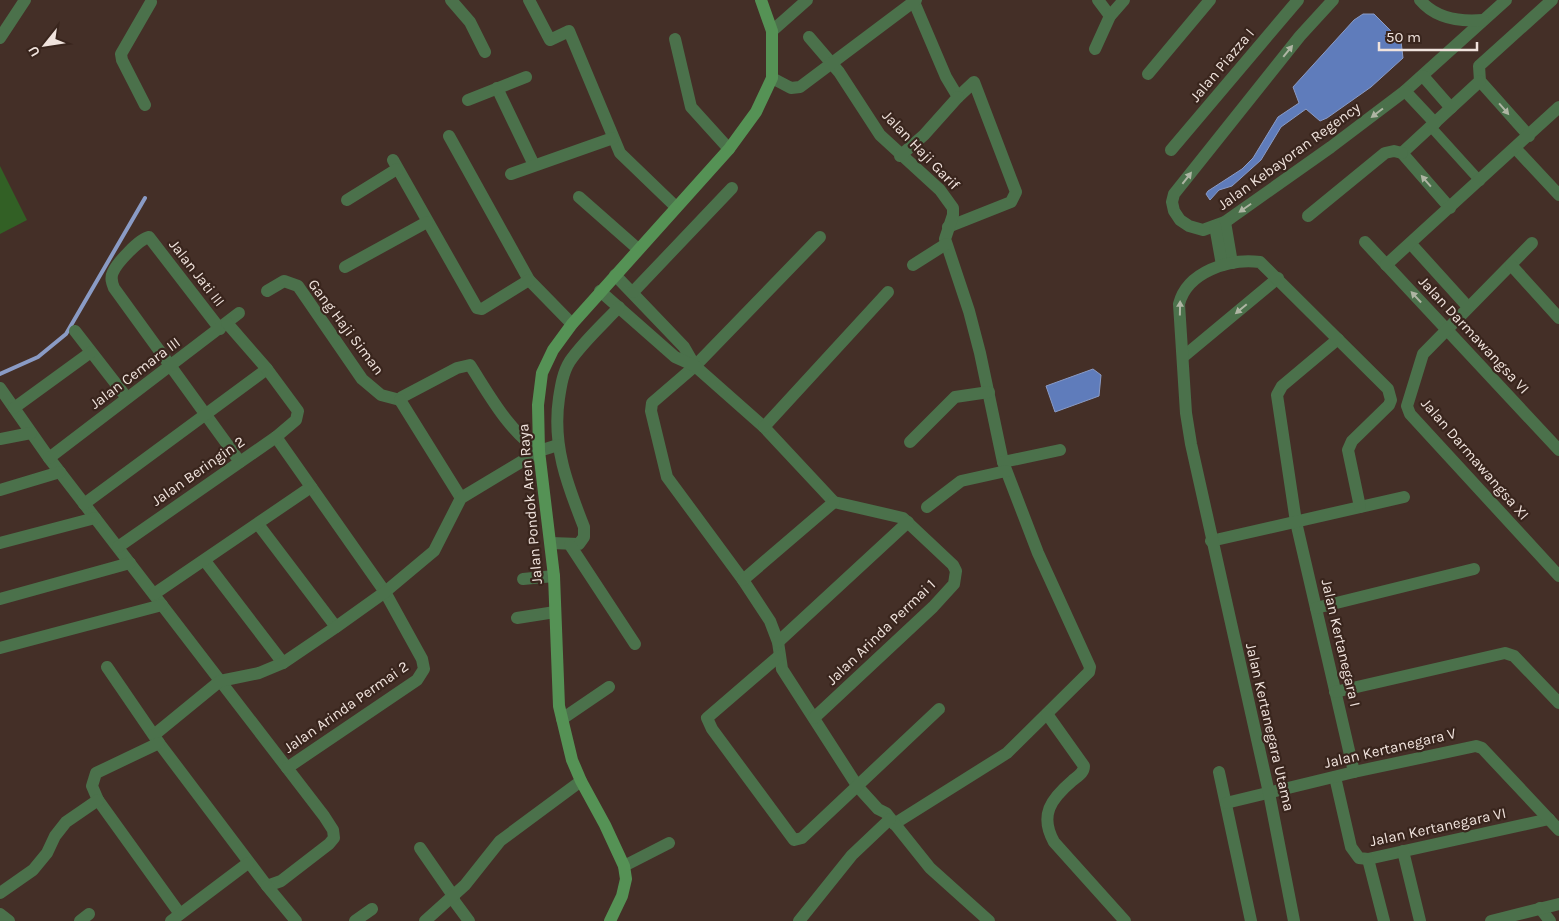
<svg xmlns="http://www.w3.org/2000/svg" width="1559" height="921" viewBox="0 0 1559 921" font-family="Karla,sans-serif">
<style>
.green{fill:#326025}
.water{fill:#5f7cbb;stroke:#8a9bc5}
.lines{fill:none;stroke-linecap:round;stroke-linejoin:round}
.stream{stroke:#8a9bc5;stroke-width:4}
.pedestrian{stroke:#4b714b;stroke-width:10}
.minor{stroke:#4b714b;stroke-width:12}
.tertiary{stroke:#4b714b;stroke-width:12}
.secondary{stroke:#559255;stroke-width:12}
.oneway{fill:#aeb5a3}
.labels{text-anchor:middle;stroke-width:4.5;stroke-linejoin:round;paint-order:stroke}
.street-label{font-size:15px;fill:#f0e3dd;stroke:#39251d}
</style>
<rect width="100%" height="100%" fill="#442f27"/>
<path class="green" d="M 0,166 L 27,220 L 0,234 Z"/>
<g class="water">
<path d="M 1363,14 L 1374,14 L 1401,41 L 1403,58 L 1371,87 L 1327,118 L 1320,121 L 1306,109 L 1281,127 L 1261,160 L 1232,186 L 1219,190 L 1210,200 L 1206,194 L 1208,191 L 1242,169 L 1253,158 L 1278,117 L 1299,103 L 1293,87 L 1354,20 Z"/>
<path d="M 1093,369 L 1101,375 L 1099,396 L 1055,412 L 1046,386 Z"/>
</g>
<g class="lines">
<path class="stream" d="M 0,374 L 38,357 L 66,334 L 145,198"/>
<path class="pedestrian" d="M 1431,127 L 1480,181"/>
<g class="minor">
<path d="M 451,0 L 470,22 L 485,52"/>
<path d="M 529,0 L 550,40 L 569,31 L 620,153 L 676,207"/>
<path d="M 1098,0 L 1110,16"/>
<path d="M 1333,0 L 1300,36 L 1174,194 L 1172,202 L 1174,211 L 1180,220 L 1189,226 L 1203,230 L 1225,222 L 1331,147 L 1405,91 L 1506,0"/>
<path d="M 1420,0 C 1436,19 1460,22 1483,20"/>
<path d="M 914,2 L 946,77 L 958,97 L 974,82 L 1016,192 L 1011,202 L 948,227"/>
<path d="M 772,31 L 807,0"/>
<path d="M 809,37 L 839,72 L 880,135 L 940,190 L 953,208 L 953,215 L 945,239 L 969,311 L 980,353 L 1003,462 L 1038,553 L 1090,667 L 1089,672 L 1007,753 L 894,824"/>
<path d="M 0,38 L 25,0"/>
<path d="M 675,39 L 691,107 L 729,149"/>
<path d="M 1095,49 L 1110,16 L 1124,0"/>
<path d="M 1148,74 L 1210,0"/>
<path d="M 1423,76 L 1451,108"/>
<path d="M 772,78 L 791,88 L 800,87 L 916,0"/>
<path d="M 497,88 L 534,165"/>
<path d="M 1405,91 L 1435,123"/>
<path d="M 468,100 L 526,77"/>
<path d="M 145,105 L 122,60 L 121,54 L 151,2"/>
<path d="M 449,136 L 529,280 L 572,324"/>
<path d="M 1529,136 L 1480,81 L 1479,66 L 1552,0"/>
<path d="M 1516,149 L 1559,195"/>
<path d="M 1171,150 L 1298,0"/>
<path d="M 1402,153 L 1480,81"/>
<path d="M 1402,153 L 1450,208"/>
<path d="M 900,156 L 924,135 L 958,97"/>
<path d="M 393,160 L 477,308 L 482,309 L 529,280"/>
<path d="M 511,174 L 613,138"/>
<path d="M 579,197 L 638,249"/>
<path d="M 347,200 L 397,169"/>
<path d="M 1308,216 L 1385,153 L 1394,151 L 1402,153"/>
<path d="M 1225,222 L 1232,263"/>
<path d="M 1215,226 L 1222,265"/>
<path d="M 820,237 L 695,366 L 652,403 L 651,411 L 667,477 L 743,580 L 770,621 L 778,642 L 782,669 L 858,787 L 878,809 L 886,813 L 930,868 L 989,921"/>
<path d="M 1365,242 L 1559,450"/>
<path d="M 1532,243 L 1423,354 L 1407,406 L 1410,414 L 1559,576"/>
<path d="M 1411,244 L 1468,307"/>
<path d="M 913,265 L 946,244"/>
<path d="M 1386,265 L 1559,107"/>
<path d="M 1511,265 L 1559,318"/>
<path d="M 345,267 L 427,222"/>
<path d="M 615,275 L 684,347 L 695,366"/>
<path d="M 267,291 L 284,281 L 298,286 L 362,379 L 381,395 L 400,400"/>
<path d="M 600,291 L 675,357 L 695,366 L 764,427 L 834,502 L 903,518 L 953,565 L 956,571 L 954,584 L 933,607 L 814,718"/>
<path d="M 633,292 L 732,188"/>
<path d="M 220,329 L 149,237 C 139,239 117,263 113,272 C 110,278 112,283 114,288 L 240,462"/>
<path d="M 75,331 L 127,398"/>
<path d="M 1338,339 L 1282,386 L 1277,395 L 1296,522 L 1354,772"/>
<path d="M 1183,357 L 1278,278"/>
<path d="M 0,388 L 49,458 L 324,816 L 333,830 L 334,838 L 329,844 L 281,881 L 267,886 L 159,743 L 107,667"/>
<path d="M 400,400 L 402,397 L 457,368 L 470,365 C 490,396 508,430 539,451"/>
<path d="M 400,400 L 461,498"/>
<path d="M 14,408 L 91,352"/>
<path d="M 764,427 L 888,292"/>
<path d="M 276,437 L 385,592 L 422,659 L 424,669 L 417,680 L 287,768"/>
<path d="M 0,439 L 31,433"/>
<path d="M 910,442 L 955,397 L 989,392"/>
<path d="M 49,458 L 239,313"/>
<path d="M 1003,462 L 1060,450"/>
<path d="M 0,490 L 60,472"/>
<path d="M 84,504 L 267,369"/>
<path d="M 927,507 L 961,481 L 1006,471"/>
<path d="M 258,524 L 336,627"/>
<path d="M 1211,541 L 1404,497"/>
<path d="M 0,543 L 95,518"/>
<path d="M 551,543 L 579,544 L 584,537 L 584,527 C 567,484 552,445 559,398 C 561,385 563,372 570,361 C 583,342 603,324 619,307"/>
<path d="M 570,545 L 635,644"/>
<path d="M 118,547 L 276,437 L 296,420 L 298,411 L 267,369 L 227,323"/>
<path d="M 205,561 L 283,663"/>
<path d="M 523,579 L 554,576"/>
<path d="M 743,580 L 834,502"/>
<path d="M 154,594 L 311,487"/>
<path d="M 0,599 L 130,563"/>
<path d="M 1316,608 L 1474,569"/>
<path d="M 517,618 L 555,612"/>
<path d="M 778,642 L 908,522"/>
<path d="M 0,648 L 162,605"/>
<path d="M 779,656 L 707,718 L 712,729 L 794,840 L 802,838 L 939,709"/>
<path d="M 1335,692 L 1505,653 L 1514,656 L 1559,703"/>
<path d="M 1047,714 L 1084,766 C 1084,773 1078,776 1072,781 C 1051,799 1039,815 1054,842 L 1125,921"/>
<path d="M 562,719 L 609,687"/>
<path d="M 154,735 L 220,681 L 259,673 L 283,663 L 336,627 L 385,592 L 434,551 L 461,498 L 539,451 L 558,445"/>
<path d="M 159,743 L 96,773 L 92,786 L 98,800 L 180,914"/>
<path d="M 1219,772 L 1251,921"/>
<path d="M 1335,777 L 1351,847 L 1359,858 L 1368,859 L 1549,819"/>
<path d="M 1226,803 L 1354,772 L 1476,746 L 1482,748 L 1559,830"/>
<path d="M 420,848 L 454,897"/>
<path d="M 1403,851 L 1420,921"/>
<path d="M 1368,859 L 1384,921"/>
<path d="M 624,866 L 669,843"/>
<path d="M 267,886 L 296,921"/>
<path d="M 0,893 L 33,870 L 47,853 L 55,836 L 66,822 L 98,800"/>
<path d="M 452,898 L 469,921"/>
<path d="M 1540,908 L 1550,921"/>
<path d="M 0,914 L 9,921"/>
<path d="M 80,921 L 89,914"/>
<path d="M 171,921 L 248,863"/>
<path d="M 355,921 L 372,909"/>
<path d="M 799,921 L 852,855 L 890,819"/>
<path d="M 1294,921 L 1269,793 L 1191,444 L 1186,413 L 1179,304 C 1187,272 1229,258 1260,262 L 1388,389 L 1391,400 L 1389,405 L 1352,441 L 1348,450 L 1360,507"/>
<path d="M 1491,921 L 1559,904"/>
</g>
<path class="tertiary" d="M 425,921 L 465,885 L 500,841 L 581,781"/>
<path class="secondary" d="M 610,921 L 622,896 L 626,879 L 624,866 L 605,825 L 581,781 L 572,760 L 559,706 L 554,576 L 539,451 L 538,405 L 542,373 L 553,350 L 572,324 L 729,149 L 756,112 L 772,78 L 772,31 L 761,0"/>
</g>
<defs><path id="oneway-solid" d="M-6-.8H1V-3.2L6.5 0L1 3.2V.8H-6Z" transform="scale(1.25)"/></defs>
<g class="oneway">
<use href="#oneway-solid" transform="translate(1288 51) rotate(-51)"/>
<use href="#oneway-solid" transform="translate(1504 109) rotate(49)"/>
<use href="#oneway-solid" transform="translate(1377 113) rotate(143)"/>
<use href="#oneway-solid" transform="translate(1187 178) rotate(-52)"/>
<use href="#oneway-solid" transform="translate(1426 181) rotate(-131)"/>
<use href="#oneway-solid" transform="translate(1245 208) rotate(145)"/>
<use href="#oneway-solid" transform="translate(1416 297) rotate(-133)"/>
<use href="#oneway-solid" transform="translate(1180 308) rotate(-89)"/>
<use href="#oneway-solid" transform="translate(1241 309) rotate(140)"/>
</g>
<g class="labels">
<g class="street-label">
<text transform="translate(1222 65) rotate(-50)" y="5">Jalan Piazza I</text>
<text transform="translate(921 150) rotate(46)" y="5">Jalan Haji Garif</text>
<text transform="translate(1289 156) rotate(-36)" y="5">Jalan Kebayoran Regency</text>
<text transform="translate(197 273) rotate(52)" y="5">Jalan Jati III</text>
<text transform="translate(346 327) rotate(53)" y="5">Gang Haji Siman</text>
<text transform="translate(1474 335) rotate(47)" y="5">Jalan Darmawangsa VI</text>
<text transform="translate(135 373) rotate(-37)" y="5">Jalan Cemara III</text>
<text transform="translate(1475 459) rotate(49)" y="5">Jalan Darmawangsa XI</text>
<text transform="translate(198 471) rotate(-35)" y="5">Jalan Beringin 2</text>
<text transform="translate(530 504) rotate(-95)" y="5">Jalan Pondok Aren Raya</text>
<text transform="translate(881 632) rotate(-44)" y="5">Jalan Arinda Permai 1</text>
<text transform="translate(1341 643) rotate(77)" y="5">Jalan Kertanegara I</text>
<text transform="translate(346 707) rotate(-35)" y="5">Jalan Arinda Permai 2</text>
<text transform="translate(1270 727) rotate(77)" y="5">Jalan Kertanegara Utama</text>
<text transform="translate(1390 748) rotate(-13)" y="5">Jalan Kertanegara V</text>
<text transform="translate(1438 827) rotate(-12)" y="5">Jalan Kertanegara VI</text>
</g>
</g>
<g transform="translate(45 45) rotate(240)" stroke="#39251d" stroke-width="4" paint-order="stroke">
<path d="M0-4L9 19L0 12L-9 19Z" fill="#f0e3dd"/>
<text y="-8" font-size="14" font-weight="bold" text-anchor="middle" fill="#f0e3dd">U</text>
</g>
<path d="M1379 42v8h98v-8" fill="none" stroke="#f0e3dd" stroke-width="2.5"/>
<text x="1386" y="42" font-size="15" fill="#f0e3dd" stroke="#39251d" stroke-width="4" paint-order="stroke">50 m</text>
</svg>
